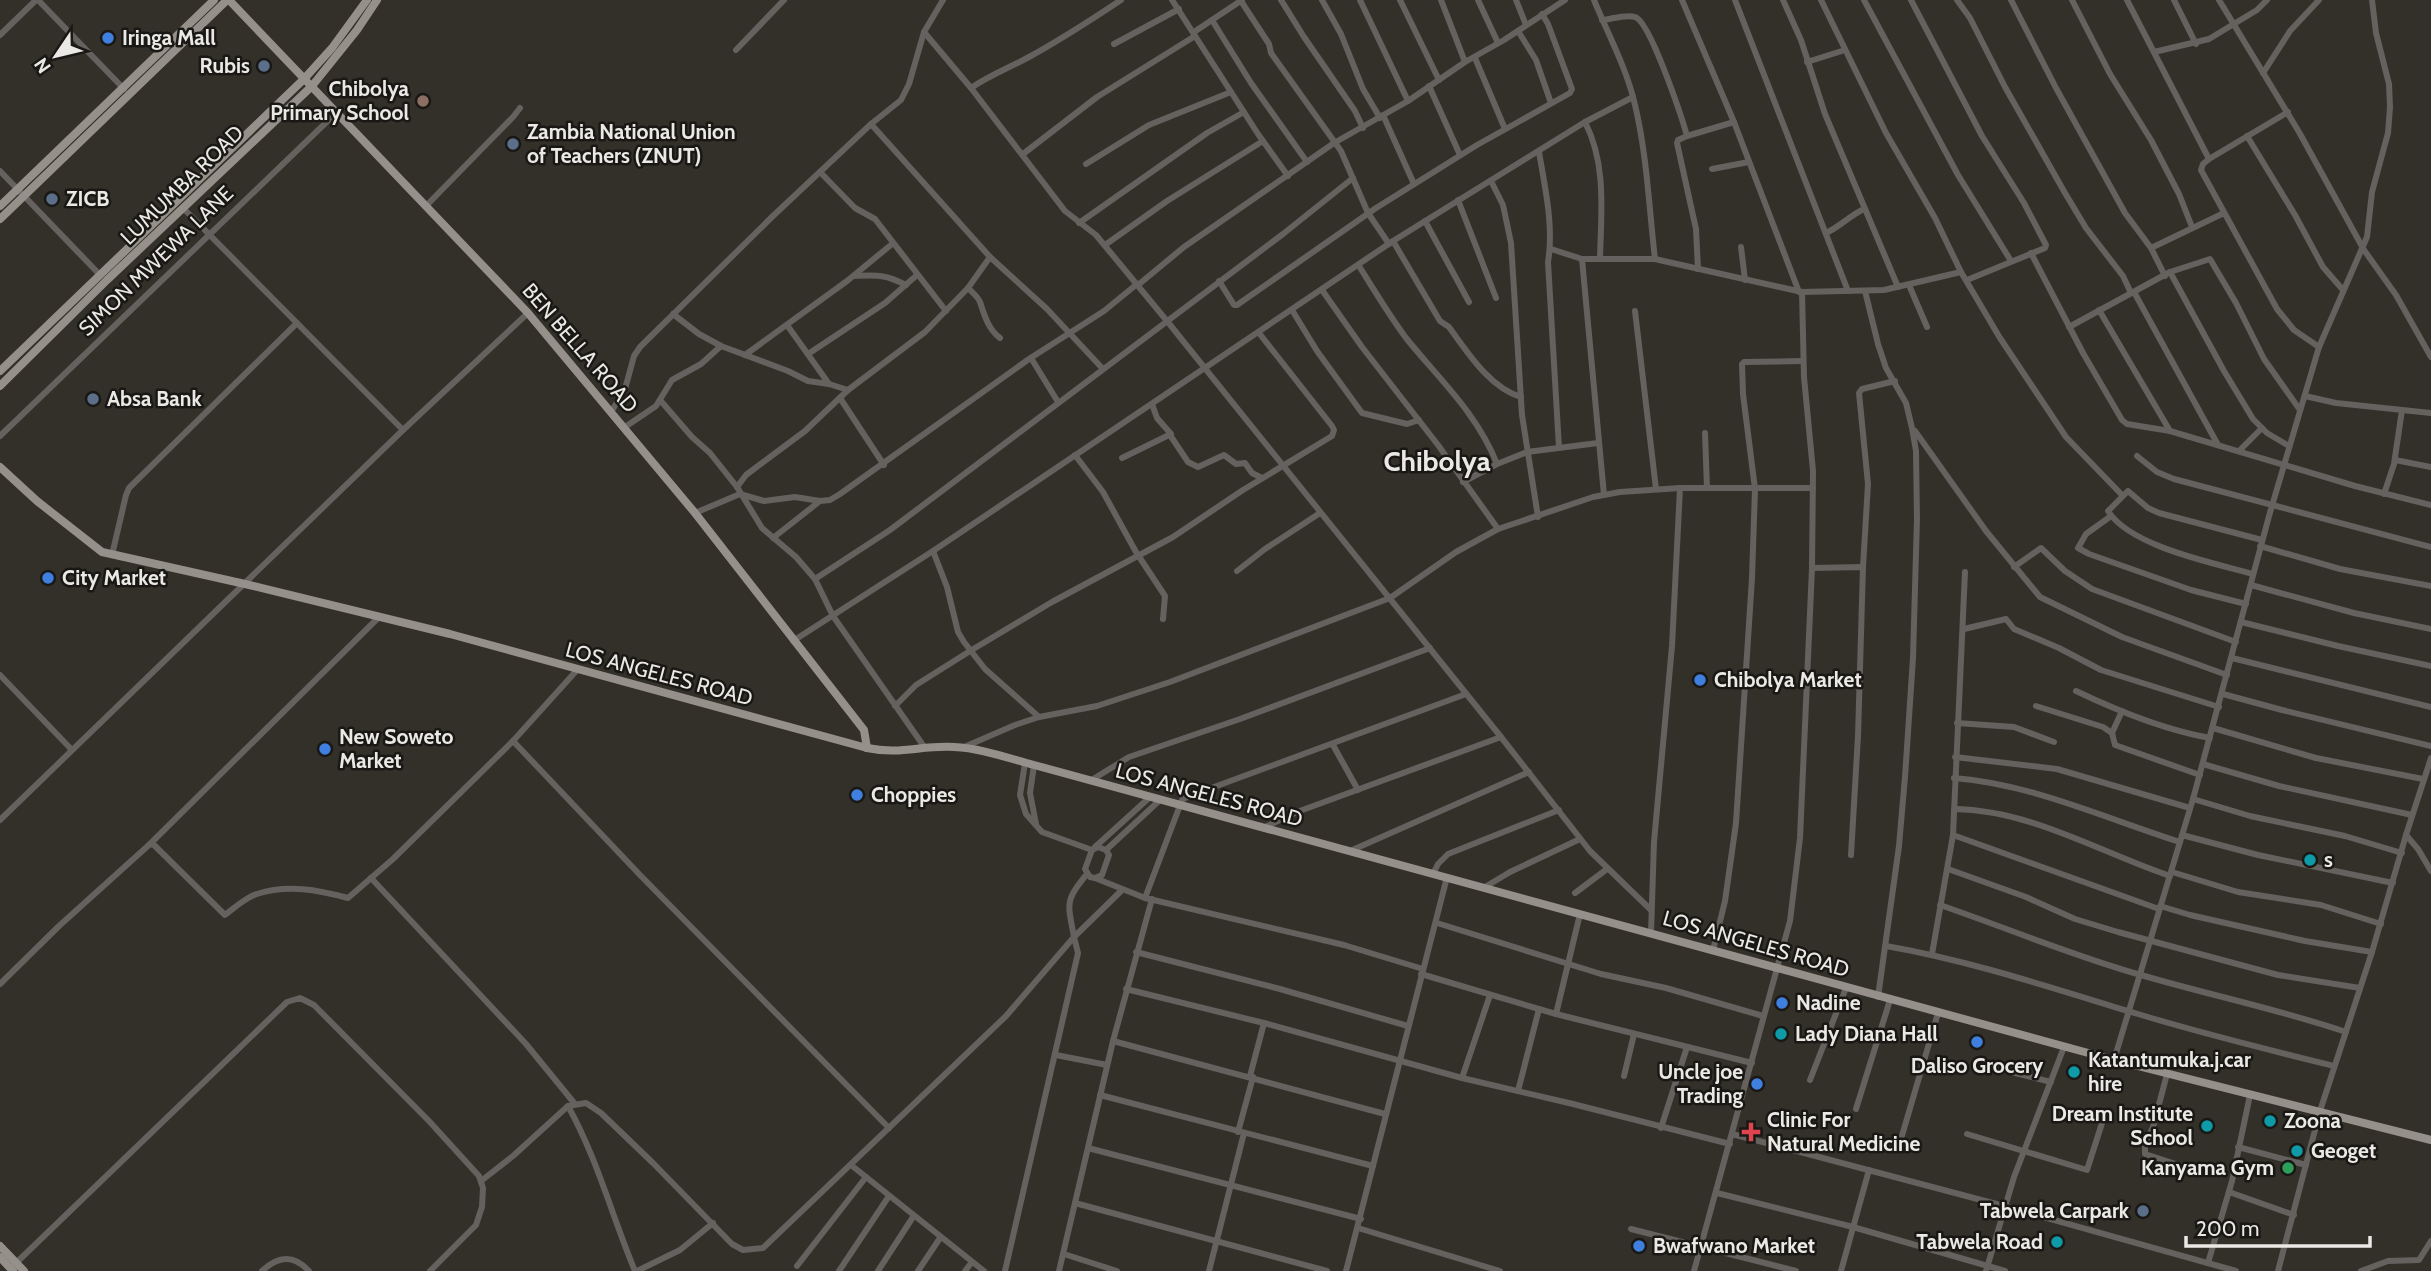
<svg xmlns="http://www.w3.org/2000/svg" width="2431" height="1271" viewBox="0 0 2431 1271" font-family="Cabin,sans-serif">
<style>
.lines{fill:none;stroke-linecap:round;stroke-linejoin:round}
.minor{stroke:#64615e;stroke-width:6}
.major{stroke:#96908a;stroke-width:8}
.shop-dot{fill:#3f7fe0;stroke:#191815;stroke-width:2.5}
.service-dot{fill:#5c6f8a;stroke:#191815;stroke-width:2.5}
.education-dot{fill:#8d6e63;stroke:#191815;stroke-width:2.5}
.culture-dot{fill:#0f9aa8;stroke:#191815;stroke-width:2.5}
.health-dot{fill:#e0444e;stroke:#191815;stroke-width:2.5}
.leisure-dot{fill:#2e9e5b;stroke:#191815;stroke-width:2.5}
.labels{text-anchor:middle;stroke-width:5;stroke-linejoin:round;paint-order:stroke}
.poi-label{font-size:21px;font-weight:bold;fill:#ebe9e5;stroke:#191815;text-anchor:start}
.street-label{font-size:21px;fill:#ebe9e5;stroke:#191815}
.district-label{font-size:28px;font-weight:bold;fill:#ebe9e5;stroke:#191815}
</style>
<rect width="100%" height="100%" fill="#333029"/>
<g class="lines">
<g class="minor">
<path d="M 38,0 L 124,89"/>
<path d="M 943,0 L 924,32 L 971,88 L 1065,211 L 1096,235 L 1167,321 L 1501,737 L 1590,851 L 1651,910"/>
<path d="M 1172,0 L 1258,134 L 1288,176"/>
<path d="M 1281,0 L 1304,37 L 1355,111 L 1363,128"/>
<path d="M 1322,0 L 1341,34 L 1363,89 L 1380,118"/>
<path d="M 1360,0 L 1408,101"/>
<path d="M 1400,0 L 1439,80"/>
<path d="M 1441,0 L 1465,62"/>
<path d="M 1478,0 L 1498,43"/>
<path d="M 1516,0 L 1526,25"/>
<path d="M 1594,0 C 1608,34 1627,69 1635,105 C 1647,155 1649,208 1655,259"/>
<path d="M 1682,0 L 1734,122 L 1799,292"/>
<path d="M 1735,0 L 1848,291"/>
<path d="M 1783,0 L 1801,40 L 1825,114 L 1898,287"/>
<path d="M 1821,0 L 1886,133 L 1935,218 L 1961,272 L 2000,338 L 2066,437 L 2122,495"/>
<path d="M 1864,0 L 1958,175 L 2011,261"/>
<path d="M 1911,0 L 1982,136 L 2024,203 L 2046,245 L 2045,248 L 1967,280"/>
<path d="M 1957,0 L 1970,18 L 2005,87 L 2065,193 L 2086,228 L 2123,276 L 2131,293"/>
<path d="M 2011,0 L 2056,88 L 2125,213 L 2151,248 L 2165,276"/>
<path d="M 2072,0 L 2110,74 L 2151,140 L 2179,194 L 2192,227"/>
<path d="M 2127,0 L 2209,159"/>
<path d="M 2174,0 L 2196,44"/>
<path d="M 2219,0 L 2299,132 L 2364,250 L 2396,295 L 2431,357"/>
<path d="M 1241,1 L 1269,44 L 1271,53 L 1341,151 L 1368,213 L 1389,244"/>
<path d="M 1212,20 L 1251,83 L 1307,162"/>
<path d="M 1602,20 C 1612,19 1626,14 1635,17 C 1650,21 1682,118 1687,136 L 1678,140 L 1677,143 L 1696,229 L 1698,269"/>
<path d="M 1518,31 L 1536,60 L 1551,103"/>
<path d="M 1194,32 L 1242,0"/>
<path d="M 0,35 L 36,0"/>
<path d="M 1114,44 L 1179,9"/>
<path d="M 736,50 L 784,0"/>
<path d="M 2154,52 L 2209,39 L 2257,10 L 2267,0"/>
<path d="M 1475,58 L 1505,129"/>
<path d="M 1807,62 L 1845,50"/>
<path d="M 2263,73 L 2290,31 L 2319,0"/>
<path d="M 1429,86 L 1460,155"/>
<path d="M 971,88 C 990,75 1009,68 1029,57 C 1060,40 1091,20 1121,0"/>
<path d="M 2288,112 L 2209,159 L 2203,164 L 2201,170 L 2277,309 L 2294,330 L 2319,347"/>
<path d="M 1383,115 L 1414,184"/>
<path d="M 1585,122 C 1607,165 1601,213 1600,259"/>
<path d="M 871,124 L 990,257 L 1047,309 L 1103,369"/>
<path d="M 1687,136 L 1734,122"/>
<path d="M 2247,136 L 2295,215 L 2323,267 L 2343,290"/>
<path d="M 1539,152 C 1545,188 1554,226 1548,262 L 1559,448"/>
<path d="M 1023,154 L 1097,97 L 1195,36"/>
<path d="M 1086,164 L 1149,125 L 1231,92"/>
<path d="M 1712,169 L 1749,162"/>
<path d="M 0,171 L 100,275"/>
<path d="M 821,173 L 855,208 L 875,219 L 946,311"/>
<path d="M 1491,181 L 1503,205 L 1511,243 L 1522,415 L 1538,517"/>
<path d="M 1458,200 L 1496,298"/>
<path d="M 426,206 L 513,117 L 520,108"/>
<path d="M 183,208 L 403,430"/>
<path d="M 1425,221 L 1469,302"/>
<path d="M 1079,223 L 1207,133 L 1244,112"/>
<path d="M 1826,233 C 1841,226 1849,216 1864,209"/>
<path d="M 1393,241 L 1440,321 L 1449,327 C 1468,353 1490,388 1521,397"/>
<path d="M 1105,245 L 1167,201 L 1263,141"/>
<path d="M 1741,247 L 1745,280"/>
<path d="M 2151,248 L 2224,213"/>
<path d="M 1551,249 L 1582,259 L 1655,259 L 1668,262 L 1802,292 L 1884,290 L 1961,272"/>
<path d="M 2031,253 L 2083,353 L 2122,420 L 2127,424 L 2170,431 L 2355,486 L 2431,505"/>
<path d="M 1582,259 L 1604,495"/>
<path d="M 1359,266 C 1374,290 1389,315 1406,338 C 1439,379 1477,413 1497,464"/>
<path d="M 2170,272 L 2224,371 L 2253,419 L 2267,433 L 2289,446"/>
<path d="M 854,276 C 877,275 885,274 906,285"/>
<path d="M 1219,281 L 1234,305 L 1237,305 L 1376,208 L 1477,145 L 1570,93 L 1572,89 L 1548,24 L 1542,14"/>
<path d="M 1138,285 L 1184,247 L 1334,143 L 1408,101 L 1465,62 L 1504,40 L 1565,0"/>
<path d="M 1909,285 L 1927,327"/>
<path d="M 968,288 C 972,292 978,297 980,302 C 984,314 988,329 1000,338"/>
<path d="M 1322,290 L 1362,347 L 1438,445 L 1498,529"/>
<path d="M 1865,291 L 1878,344 L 1886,368 L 1906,403 L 1912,428 L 1916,451 L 1917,519 L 1913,658 L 1905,777 L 1899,846 L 1878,997"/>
<path d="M 2134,292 L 2218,445"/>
<path d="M 1292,310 L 1317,351 L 1362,413 L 1407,424 L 1419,420"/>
<path d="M 2099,310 L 2170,431"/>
<path d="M 1635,311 L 1656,489"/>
<path d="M 673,314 L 699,334 L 721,346 L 788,371 L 808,381 L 829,384 L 848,390"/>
<path d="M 787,325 L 829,384"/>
<path d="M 2069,327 L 2170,272 L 2210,259 L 2236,303 L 2264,359 L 2300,410"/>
<path d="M 808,354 L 885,303 L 917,275"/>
<path d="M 745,355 L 847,281 L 892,244"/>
<path d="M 1031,358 L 1058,402"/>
<path d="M 2305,396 L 2336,403 L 2431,413"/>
<path d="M 840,398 L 884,465"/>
<path d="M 660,400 L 692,437 L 710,453 L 737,487 L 762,528 L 796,557 L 815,579 L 833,616 L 925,748"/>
<path d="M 611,412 L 625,389 L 634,356 L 640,347 L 774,215 L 871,124 L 901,100 L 909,84 L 924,32"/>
<path d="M 625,427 L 656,406 L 672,380 L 701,364 L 721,346"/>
<path d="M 1915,431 L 1986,531 L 2040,597 L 2122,637 L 2227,675"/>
<path d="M 1705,433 L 1707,488"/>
<path d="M 1170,435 L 1188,462 L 1198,467 L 1224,455 L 1236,464 L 1245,463 L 1252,473 L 1262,478"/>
<path d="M 0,436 L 337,112"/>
<path d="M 2239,451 L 2262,428"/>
<path d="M 1075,455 L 1103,492 L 1136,552 L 1165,596 L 1163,619"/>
<path d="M 2137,456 L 2157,472 L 2174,479 L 2431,547"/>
<path d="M 1122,458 L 1171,434 L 1157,418 L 1152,404"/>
<path d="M 2395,460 L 2431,467"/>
<path d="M 1463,482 L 1497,464 L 1527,452 L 1598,443"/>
<path d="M 737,487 L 746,475 L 805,431 L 848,390 L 925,332 L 968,288 L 990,257"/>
<path d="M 2384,494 L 2394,464 L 2402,410"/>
<path d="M 695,513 L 740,494 L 764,501 L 795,497 L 820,501 L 830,500 L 840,494 L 1029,359 L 1104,311 L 1137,284"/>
<path d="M 2111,516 L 2086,534 L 2078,548 L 2089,554 L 2191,590 L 2246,604"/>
<path d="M 773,538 L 820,501"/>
<path d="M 2260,546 L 2340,569 L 2431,586"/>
<path d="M 933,551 L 947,587 L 958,632 L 964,642 L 985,669 L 1039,717"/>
<path d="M 112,555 L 126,495 L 129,488 L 297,323"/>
<path d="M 1863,567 L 1868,484 L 1859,393 L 1862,389 L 1895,381"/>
<path d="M 2014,567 L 2041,548 L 2065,571 L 2092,589 L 2236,642"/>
<path d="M 1812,568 L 1863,567 L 1858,736 L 1851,855"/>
<path d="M 1237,571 L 1265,549 L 1320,513"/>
<path d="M 2253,574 C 2214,563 2131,547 2108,511 L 2128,491 L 2148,508 L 2159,513 L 2262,540"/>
<path d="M 815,579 L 890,530 L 1283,234 L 1353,178"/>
<path d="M 2251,585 L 2354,613 L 2431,629"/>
<path d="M 2241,622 L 2338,646 L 2431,666"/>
<path d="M 1964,629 L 2006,619 L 2014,629 L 2059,648 L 2101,670 L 2219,707"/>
<path d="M 793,641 L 933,551 L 1393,241 L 1585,122 L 1633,97"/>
<path d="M 2232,658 L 2431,707"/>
<path d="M 0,675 L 72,750"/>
<path d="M 2076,691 C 2118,711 2164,730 2210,738"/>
<path d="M 2223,694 L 2282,710 L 2431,746"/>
<path d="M 895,706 L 916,685 L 970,651 L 1052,602 L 1173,537 L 1243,490 L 1332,436 L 1334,430 L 1332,426 L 1259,333"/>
<path d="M 2036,706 L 2103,727 L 2112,733"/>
<path d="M 2122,711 L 2112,733 L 2115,745 L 2200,775"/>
<path d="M 1957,723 L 2014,727 L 2054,742"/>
<path d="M 2213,728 L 2316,758 L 2423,779"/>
<path d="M 513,741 L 640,875 L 889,1128"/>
<path d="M 1333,745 L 1358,790"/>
<path d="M 964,747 L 1015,725 L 1039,717 L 1097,706 L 1170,682 L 1390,598 L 1456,552 L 1498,529 L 1593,497 L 1620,492 L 1680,488 L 1813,488"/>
<path d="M 1955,757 L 2057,769 L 2190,808"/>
<path d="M 1025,763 L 1020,795 L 1026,814 L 1042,832 L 1092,850 L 1098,847 L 1106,850 L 1109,855 L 1102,875 L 1095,878 L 1090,877 L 1085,869 L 1092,850"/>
<path d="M 2203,764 L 2279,786 L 2412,815"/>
<path d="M 1034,765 L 1030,793 L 1036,824"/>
<path d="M 1954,778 C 2032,784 2107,819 2180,842"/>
<path d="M 1090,781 L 1129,757 L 1240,719 L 1430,648"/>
<path d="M 2193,799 L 2250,816 L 2345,836 L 2402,853"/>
<path d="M 1954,809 C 2031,810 2099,852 2170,876"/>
<path d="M 0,820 L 403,430 L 528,313"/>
<path d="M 1263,828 L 1297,812 L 1501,737"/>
<path d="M 1953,835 L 2159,909"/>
<path d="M 2182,835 L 2258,855 L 2393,883"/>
<path d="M 2406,835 L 2418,849 L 2431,871"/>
<path d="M 150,844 L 380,616"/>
<path d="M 1095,847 L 1150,797"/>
<path d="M 1106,850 L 1160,800"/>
<path d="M 1350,851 L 1529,772"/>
<path d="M 1948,869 L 2026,897 L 2075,919 L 2118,932 L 2278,975 L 2360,988"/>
<path d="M 2172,872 L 2238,892 L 2321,905 L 2381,924"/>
<path d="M 1433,874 L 1438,864 L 1448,854 L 1559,810"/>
<path d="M 371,878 L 526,1044 L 575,1104"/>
<path d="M 1095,878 L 1145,898 L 1344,945 L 1423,969"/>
<path d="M 1485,887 L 1510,872 L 1580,839"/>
<path d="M 1575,893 L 1607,869"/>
<path d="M 1145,898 L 1182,800 L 1187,797 L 1466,694"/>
<path d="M 1940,905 C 2007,928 2073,956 2141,975 C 2209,995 2278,1009 2346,1032"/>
<path d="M 2160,906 L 2190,915 L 2305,941 L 2372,952"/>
<path d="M 1437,923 L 1601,974 L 1666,988 L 1763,1016"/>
<path d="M 1651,933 L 1654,842 L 1672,646 L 1680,488"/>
<path d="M 1886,946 C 1972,961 2055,989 2138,1014 C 2203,1034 2269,1050 2334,1066"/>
<path d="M 1713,950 L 1725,901 L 1736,823 L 1752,578 L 1755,489 L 1743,394 L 1742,364 L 1744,362 L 1803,361"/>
<path d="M 1136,952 L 1280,989 L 1408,1026"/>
<path d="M 1932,954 L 1953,835 L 1965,572"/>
<path d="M 1421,974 L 1556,1014 L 1752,1063"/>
<path d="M 0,984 L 59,926 L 150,844 L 154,845 L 225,915 C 234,908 246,897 257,894 C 288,884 318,890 348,898 L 393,859 L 513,741 L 578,669"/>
<path d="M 1126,989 L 1264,1023 L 1462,1078 L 1573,1104 L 1730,1144"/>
<path d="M 1556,1014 L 1580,914"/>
<path d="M 1113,1041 L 1385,1114"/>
<path d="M 1056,1055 L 1107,1065"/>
<path d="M 2114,1060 L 2193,799 L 2269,516 L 2319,347 L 2367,237 L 2372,192 L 2388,133 L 2390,107 L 2389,84 L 2376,33 L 2372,0"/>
<path d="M 1987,1066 L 2051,1082"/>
<path d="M 2167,1074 L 2153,1127 L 2145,1144 L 2145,1154 L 2191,1169"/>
<path d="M 1250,1076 L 1264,1023"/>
<path d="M 1624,1076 L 1634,1034"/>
<path d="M 1462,1078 L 1490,995"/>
<path d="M 1810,1080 L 1846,988"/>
<path d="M 1518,1091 L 1539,1009"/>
<path d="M 1100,1095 L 1373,1166"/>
<path d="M 568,1106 C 597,1158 612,1216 635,1271"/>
<path d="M 1856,1109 L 1890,1000"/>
<path d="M 1661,1128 L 1687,1047"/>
<path d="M 1238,1132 L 1253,1077"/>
<path d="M 1732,1134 L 2004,1206 L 2236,1271"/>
<path d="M 1967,1134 L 2087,1170 L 2103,1120"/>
<path d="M 1901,1139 L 1938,1013"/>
<path d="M 2238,1147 L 2306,1165"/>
<path d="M 1088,1148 L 1361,1219"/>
<path d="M 851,1165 L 984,1271"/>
<path d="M 481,1181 L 513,1156 L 568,1106 L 586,1103 L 601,1113 L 653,1163 L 732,1244 L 743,1250 L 763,1248 L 1006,1016 L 1074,937 C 1068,904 1064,901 1087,874"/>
<path d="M 2229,1192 L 2294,1215"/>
<path d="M 1717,1193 L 1853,1227 L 2005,1271"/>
<path d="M 1075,1203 L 1327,1271"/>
<path d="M 1358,1228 L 1500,1271"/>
<path d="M 1631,1229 L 1796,1271"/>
<path d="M 1064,1254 L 1117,1271"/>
<path d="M 2208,1263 L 2232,1181 L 2250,1095"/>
<path d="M 15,1264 L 287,1002 L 300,998 L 314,1005 L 429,1121 L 479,1176 L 483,1188 L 482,1207 L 476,1225 L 430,1271"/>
<path d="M 797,1266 L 866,1177"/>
<path d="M 262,1271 C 278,1256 293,1254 309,1271"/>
<path d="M 637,1271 L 680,1250 L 713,1223"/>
<path d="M 839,1271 L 889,1196"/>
<path d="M 878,1271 L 913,1217"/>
<path d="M 918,1271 L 940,1238"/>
<path d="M 965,1271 L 972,1262"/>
<path d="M 1005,1271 L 1078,953 L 1074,937 L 1122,890"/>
<path d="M 1059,1271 L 1113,1041 L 1152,899"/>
<path d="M 1209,1271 L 1244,1133"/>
<path d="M 1346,1271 L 1447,877"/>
<path d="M 1694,1271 L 1790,921 L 1800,838 L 1812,568 L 1813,471 L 1804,377 L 1802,292"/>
<path d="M 1841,1271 L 1869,1170"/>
<path d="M 1986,1271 L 2014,1177 L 2064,1047"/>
<path d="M 2278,1271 L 2320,1111 L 2372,952 L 2406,835 L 2431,758"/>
<path d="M 2361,1271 L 2388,1261 L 2419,1260 L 2431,1241"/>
</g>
<g class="major">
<path d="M 229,0 L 528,313 L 695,513 L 864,730 L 867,748"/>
<path d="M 0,206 L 214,0"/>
<path d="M 0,219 L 227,0"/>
<path d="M 0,371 L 304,79 L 332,48 L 367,0"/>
<path d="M 0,386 L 107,280 L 312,86 L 357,30 L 377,0"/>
<path d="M 0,467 L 37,501 L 102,552 L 245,584 L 450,634 L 867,748 C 901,755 921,745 954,747 C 980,748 1008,758 1034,765 L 2114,1060 L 2431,1140"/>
<path d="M 0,1246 L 24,1271"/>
<path d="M 0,1257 L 13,1271"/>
</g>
</g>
<g class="shop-dot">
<circle cx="108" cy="38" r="7"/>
<circle cx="48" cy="578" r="7"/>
<circle cx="1700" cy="680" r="7"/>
<circle cx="325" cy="749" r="7"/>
<circle cx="857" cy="795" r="7"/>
<circle cx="1782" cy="1003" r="7"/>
<circle cx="1977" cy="1042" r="7"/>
<circle cx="1757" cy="1084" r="7"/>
<circle cx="1639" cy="1246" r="7"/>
</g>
<g class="service-dot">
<circle cx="264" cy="66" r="7"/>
<circle cx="513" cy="144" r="7"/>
<circle cx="52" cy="199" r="7"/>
<circle cx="93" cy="399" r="7"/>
<circle cx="2143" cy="1211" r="7"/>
</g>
<circle class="education-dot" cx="423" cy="101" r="7"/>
<g class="culture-dot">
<circle cx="2310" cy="860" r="7"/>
<circle cx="1781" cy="1034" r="7"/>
<circle cx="2074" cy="1072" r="7"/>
<circle cx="2270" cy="1121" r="7"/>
<circle cx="2207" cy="1126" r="7"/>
<circle cx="2297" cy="1151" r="7"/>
<circle cx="2057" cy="1242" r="7"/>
</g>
<path class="health-dot" d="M1747.5 1121.5h7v7h7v7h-7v7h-7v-7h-7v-7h7z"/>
<circle class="leisure-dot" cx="2288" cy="1168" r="7"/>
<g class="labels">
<g class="poi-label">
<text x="122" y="45">Iringa Mall</text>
<text x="250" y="73" text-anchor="end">Rubis</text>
<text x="409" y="96" text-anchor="end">Chibolya<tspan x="409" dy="24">Primary School</tspan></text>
<text x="527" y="139">Zambia National Union<tspan x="527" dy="24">of Teachers (ZNUT)</tspan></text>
<text x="66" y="206">ZICB</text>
<text x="107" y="406">Absa Bank</text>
<text x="62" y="585">City Market</text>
<text x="1714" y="687">Chibolya Market</text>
<text x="339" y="744">New Soweto<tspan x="339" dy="24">Market</tspan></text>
<text x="871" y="802">Choppies</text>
<text x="2324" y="867">s</text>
<text x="1796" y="1010">Nadine</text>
<text x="1795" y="1041">Lady Diana Hall</text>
<text x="2088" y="1067">Katantumuka.j.car<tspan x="2088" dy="24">hire</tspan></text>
<text x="1977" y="1073" text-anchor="middle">Daliso Grocery</text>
<text x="1743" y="1079" text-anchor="end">Uncle joe<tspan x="1743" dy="24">Trading</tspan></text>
<text x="2193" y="1121" text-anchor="end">Dream Institute<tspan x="2193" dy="24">School</tspan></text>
<text x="1767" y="1127">Clinic For<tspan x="1767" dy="24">Natural Medicine</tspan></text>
<text x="2284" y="1128">Zoona</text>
<text x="2311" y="1158">Geoget</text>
<text x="2274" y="1175" text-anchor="end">Kanyama Gym</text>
<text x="2129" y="1218" text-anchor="end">Tabwela Carpark</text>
<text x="2043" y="1249" text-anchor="end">Tabwela Road</text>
<text x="1653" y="1253">Bwafwano Market</text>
</g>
<g class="street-label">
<text transform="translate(182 185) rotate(-44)" y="7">LUMUMBA ROAD</text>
<text transform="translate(156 261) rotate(-44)" y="7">SIMON MWEWA LANE</text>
<text transform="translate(580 348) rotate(49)" y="7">BEN BELLA ROAD</text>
<text transform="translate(659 674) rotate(15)" y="7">LOS ANGELES ROAD</text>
<text transform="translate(1209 795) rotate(15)" y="7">LOS ANGELES ROAD</text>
<text transform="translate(1756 944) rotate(16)" y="7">LOS ANGELES ROAD</text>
</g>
<g class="district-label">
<text x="1437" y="471">Chibolya</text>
</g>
</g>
<g transform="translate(56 56) rotate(235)" stroke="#191815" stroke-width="5" paint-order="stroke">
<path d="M0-5L12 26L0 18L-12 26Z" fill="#ebe9e5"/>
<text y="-10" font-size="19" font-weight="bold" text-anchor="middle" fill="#ebe9e5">N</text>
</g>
<path d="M2186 1236v10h184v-10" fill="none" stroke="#ebe9e5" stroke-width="3.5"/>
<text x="2196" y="1236" font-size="21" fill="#ebe9e5" stroke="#191815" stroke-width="5" paint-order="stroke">200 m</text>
</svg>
